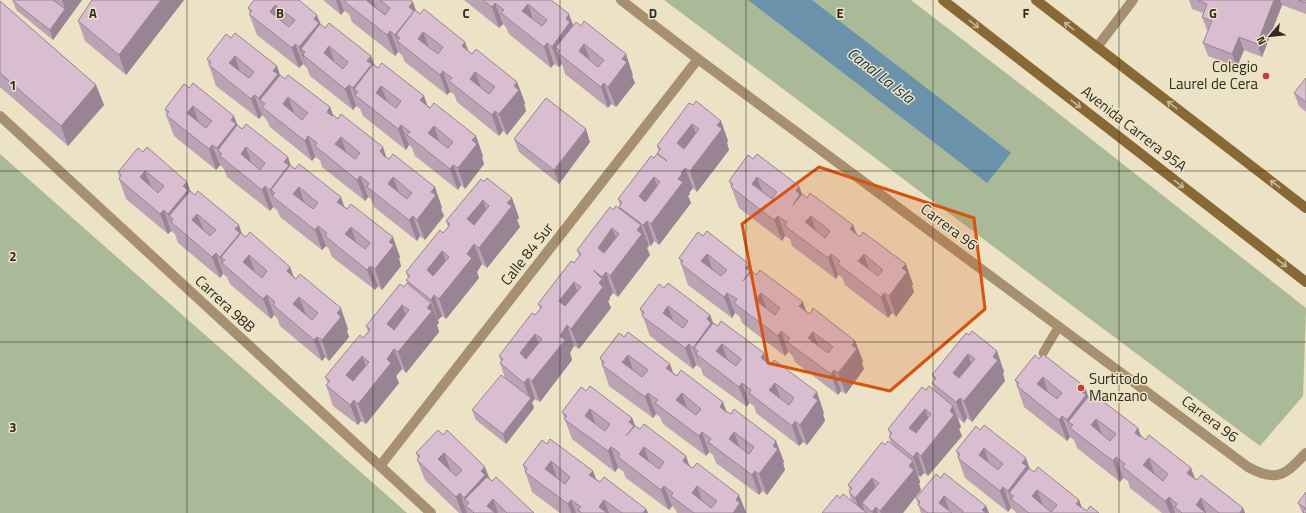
<svg xmlns="http://www.w3.org/2000/svg" width="1306" height="513" viewBox="0 0 1306 513" font-family="'Titillium Web',sans-serif">
<style>
.green{fill:#aab997}
.water{fill:#6a93ab}
.lines{fill:none;stroke-linecap:round;stroke-linejoin:round}
.lane{stroke:#a6906f;stroke-width:9}
.street{stroke:#a6906f;stroke-width:10}
.secondary{stroke:#886834;stroke-width:10}
.wall{fill:#bba3b3}
.shaded-wall{fill:#988492}
.building{fill:#d9bdd0;stroke:#988492;fill-rule:evenodd}
.oneway{stroke:#c9b792}
.marked{fill:#d6540e;fill-opacity:0.2;stroke:#d6540e;stroke-width:3;stroke-linejoin:round}
.grid{fill:none;stroke:#302c21;stroke-width:1;stroke-opacity:0.55}
.poi-dot{fill:#c83939;stroke:#ece2c5;stroke-width:1.5}
.labels{text-anchor:middle;stroke-width:3;stroke-linejoin:round;paint-order:stroke}
.poi-label{font-size:15px;fill:#302c21;stroke:#ece2c5;text-anchor:end}
.street-label{font-size:15px;fill:#302c21;stroke:#ece2c5}
.water-label{font-size:16px;font-style:italic;fill:#13384b;stroke:#ece2c5}
.grid-label{font-size:13px;text-anchor:middle;font-weight:bold;fill:#302c21;stroke:#ece2c5;stroke-width:3;stroke-linejoin:round;paint-order:stroke}
</style>
<rect width="100%" height="100%" fill="#ece2c5"/>
<g class="green">
<path d="M 664,0 L 911,0 L 1049,106 L 1306,308 L 1303,396 L 1260,446 Z"/>
<path d="M 0,154 L 407,513 L 0,513 Z"/>
</g>
<path class="water" d="M 748,0 L 812,0 L 1011,153 L 987,183 Z"/>
<g class="lines">
<path class="lane" d="M 1043,353 L 1059,326"/>
<g class="street">
<path d="M 621,0 L 698,59 L 1248,467 C 1277,483 1285,475 1306,453"/>
<path d="M 1097,47 L 1133,0"/>
<path d="M 0,116 L 431,513"/>
<path d="M 380,466 L 698,59"/>
</g>
<g class="secondary">
<path d="M 943,0 L 1306,282"/>
<path d="M 1036,0 L 1306,208"/>
</g>
</g>
<g class="wall">
<path d="M 13,0 L 82,0 L 53,40 L 16,10 L 13,1 Z"/>
<path d="M 92,0 L 184,0 L 126,75 L 85,41 L 78,21 Z"/>
<path d="M 299,0 L 321,25 L 325,28 L 371,56 L 374,64 L 378,68 L 424,96 L 427,105 L 476,136 L 483,156 L 482,158 L 484,164 L 465,189 L 461,185 L 458,190 L 415,156 L 412,148 L 409,145 L 406,150 L 363,116 L 360,109 L 356,106 L 353,110 L 310,76 L 307,68 L 303,64 L 299,68 L 257,35 L 249,14 L 250,13 L 248,8 Z"/>
<path d="M 323,0 L 410,0 L 413,2 L 416,11 L 469,52 L 517,82 L 525,103 L 524,104 L 526,111 L 507,135 L 503,131 L 499,136 L 457,102 L 454,94 L 450,92 L 447,95 L 405,62 L 402,55 L 398,52 L 395,56 L 352,22 L 349,14 L 344,11 L 341,15 Z"/>
<path d="M 464,0 L 551,0 L 573,25 L 633,75 L 632,76 L 635,83 L 616,107 L 611,104 L 608,108 L 565,74 L 562,64 L 559,67 L 554,64 L 551,68 L 509,34 L 506,27 L 503,24 L 499,28 Z"/>
<path d="M 1189,0 L 1306,0 L 1306,14 L 1282,5 L 1262,57 L 1244,50 L 1237,67 L 1208,56 L 1203,43 L 1208,31 L 1207,30 L 1202,17 L 1203,13 L 1192,9 Z"/>
<path d="M 0,1 L 96,85 L 104,105 L 68,146 L 0,87 Z"/>
<path d="M 231,38 L 277,66 L 280,76 L 285,79 L 330,107 L 333,115 L 386,157 L 435,187 L 442,208 L 441,209 L 444,216 L 425,240 L 420,236 L 417,241 L 374,207 L 371,199 L 368,197 L 365,201 L 322,167 L 320,160 L 315,157 L 312,161 L 270,127 L 266,119 L 262,115 L 259,119 L 216,86 L 207,59 Z"/>
<path d="M 1306,78 L 1306,112 L 1299,106 L 1294,93 Z"/>
<path d="M 184,84 L 344,206 L 400,257 L 399,259 L 401,266 L 382,290 L 378,286 L 375,290 L 332,257 L 329,249 L 326,246 L 322,250 L 280,217 L 277,210 L 273,207 L 270,211 L 227,177 L 224,169 L 220,165 L 216,170 L 174,136 L 166,115 L 167,115 L 165,109 Z"/>
<path d="M 693,105 L 721,121 L 728,141 L 727,143 L 729,150 L 697,192 L 693,188 L 689,193 L 690,194 L 688,196 L 691,203 L 659,245 L 654,241 L 651,246 L 648,244 L 649,246 L 647,248 L 650,255 L 618,297 L 613,293 L 609,298 L 610,299 L 608,301 L 611,308 L 579,349 L 574,346 L 570,353 L 572,360 L 540,402 L 535,399 L 532,402 L 534,408 L 506,444 L 476,420 L 472,410 L 505,378 L 500,363 L 501,362 L 499,356 L 540,309 L 538,304 L 574,263 L 579,256 L 577,250 L 613,210 L 619,208 L 619,207 L 620,205 L 618,199 L 654,158 L 658,155 L 657,153 L 659,152 L 657,146 Z"/>
<path d="M 514,139 L 590,142 L 559,184 L 519,152 Z"/>
<path d="M 143,152 L 187,182 L 191,192 L 294,277 L 348,329 L 347,331 L 349,337 L 329,361 L 325,357 L 322,361 L 280,326 L 277,318 L 274,315 L 271,319 L 230,284 L 227,277 L 223,274 L 220,278 L 178,243 L 175,234 L 171,231 L 168,234 L 126,199 L 119,179 L 120,178 L 118,172 Z"/>
<path d="M 748,155 L 807,198 L 853,225 L 857,234 L 913,284 L 912,286 L 914,292 L 896,317 L 892,313 L 888,318 L 845,285 L 842,277 L 838,275 L 836,279 L 792,246 L 790,239 L 785,236 L 782,241 L 739,208 L 729,181 Z"/>
<path d="M 484,182 L 512,198 L 519,218 L 517,220 L 520,227 L 487,268 L 482,264 L 477,272 L 479,278 L 446,319 L 442,316 L 438,320 L 439,323 L 437,325 L 439,332 L 406,373 L 402,369 L 396,376 L 399,383 L 366,424 L 361,421 L 358,425 L 333,406 L 326,385 L 328,383 L 325,377 L 368,332 L 366,326 L 404,287 L 408,284 L 406,280 L 408,278 L 406,272 L 448,227 L 446,221 Z"/>
<path d="M 703,236 L 749,264 L 752,271 L 756,275 L 803,302 L 806,311 L 855,341 L 863,361 L 862,363 L 864,369 L 846,394 L 841,391 L 838,395 L 795,362 L 792,355 L 788,352 L 785,356 L 742,323 L 740,317 L 735,313 L 732,318 L 688,285 L 679,258 Z"/>
<path d="M 664,288 L 710,315 L 713,323 L 767,362 L 824,413 L 823,414 L 825,421 L 807,445 L 803,442 L 799,446 L 756,413 L 754,406 L 749,403 L 747,407 L 703,375 L 701,368 L 696,365 L 693,369 L 650,336 L 640,309 Z"/>
<path d="M 619,333 L 727,412 L 776,441 L 784,462 L 783,463 L 785,470 L 767,495 L 762,491 L 759,495 L 716,463 L 713,455 L 709,452 L 706,456 L 663,424 L 660,417 L 656,414 L 653,418 L 609,386 L 602,365 L 602,364 L 600,358 Z"/>
<path d="M 969,335 L 997,351 L 1004,372 L 1003,374 L 1005,381 L 972,422 L 967,418 L 964,423 L 958,418 L 961,427 L 959,429 L 962,436 L 928,476 L 924,473 L 920,477 L 918,475 L 920,482 L 919,484 L 921,490 L 903,513 L 822,513 L 840,498 L 851,500 L 849,492 L 850,490 L 848,485 L 885,445 L 891,443 L 889,437 L 890,435 L 888,429 L 926,390 L 935,391 L 932,383 L 934,381 L 932,375 Z"/>
<path d="M 1035,355 L 1093,401 L 1138,428 L 1141,437 L 1146,440 L 1191,468 L 1195,478 L 1243,508 L 1245,513 L 1162,513 L 1130,488 L 1128,481 L 1123,478 L 1120,482 L 1077,448 L 1074,440 L 1070,437 L 1067,441 L 1024,407 L 1015,380 Z"/>
<path d="M 586,391 L 632,418 L 635,426 L 686,456 L 689,466 L 739,495 L 746,513 L 677,513 L 676,510 L 672,506 L 669,510 L 626,478 L 623,471 L 618,468 L 615,472 L 572,439 L 562,412 Z"/>
<path d="M 438,430 L 492,481 L 534,513 L 459,513 L 425,480 L 417,460 L 418,459 L 416,453 Z"/>
<path d="M 980,430 L 1026,458 L 1029,468 L 1034,472 L 1079,500 L 1082,509 L 1087,511 L 1099,513 L 1016,513 L 1015,511 L 1011,508 L 1008,512 L 965,478 L 958,458 L 958,457 L 956,451 Z"/>
<path d="M 547,444 L 593,471 L 596,479 L 646,509 L 648,513 L 560,513 L 532,492 L 523,465 Z"/>
<path d="M 941,478 L 986,506 L 989,513 L 921,513 L 916,498 Z"/>
<path d="M 1306,492 L 1306,513 L 1303,513 L 1302,512 L 1298,503 Z"/>
</g>
<g class="shaded-wall">
<path d="M 62,0 L 82,0 L 53,40 L 50,30 L 65,9 Z"/>
<path d="M 161,0 L 184,0 L 126,75 L 119,55 Z"/>
<path d="M 336,0 L 340,0 L 344,11 L 341,15 Z"/>
<path d="M 366,0 L 373,0 L 378,13 Z"/>
<path d="M 1274,0 L 1280,0 L 1282,5 L 1262,57 L 1257,44 Z"/>
<path d="M 413,2 L 420,23 L 400,38 L 396,35 L 402,55 L 395,35 L 409,7 Z"/>
<path d="M 495,3 L 503,24 L 499,28 L 492,7 Z"/>
<path d="M 528,4 L 535,25 L 522,11 Z"/>
<path d="M 275,5 L 283,26 L 270,12 Z"/>
<path d="M 569,14 L 577,35 L 560,51 L 556,47 L 562,64 L 559,67 L 552,47 L 566,19 Z"/>
<path d="M 317,15 L 325,35 L 305,52 L 301,49 L 304,56 L 303,55 L 307,68 L 299,47 L 314,19 Z"/>
<path d="M 390,31 L 398,52 L 395,56 L 387,35 Z"/>
<path d="M 423,32 L 431,53 L 418,39 Z"/>
<path d="M 1239,37 L 1244,50 L 1237,67 L 1232,54 Z"/>
<path d="M 465,42 L 473,63 L 462,46 Z"/>
<path d="M 547,43 L 554,64 L 551,68 L 544,47 Z"/>
<path d="M 295,44 L 303,64 L 299,68 L 292,48 Z"/>
<path d="M 584,44 L 592,65 L 579,51 Z"/>
<path d="M 329,46 L 336,67 L 324,53 Z"/>
<path d="M 626,54 L 633,75 L 632,76 L 635,83 L 616,107 L 608,87 L 622,59 Z"/>
<path d="M 235,56 L 242,77 L 229,63 Z"/>
<path d="M 371,56 L 378,77 L 358,92 L 354,89 L 357,96 L 355,95 L 353,88 L 367,61 Z"/>
<path d="M 277,66 L 284,87 L 265,104 L 260,100 L 266,119 L 259,98 L 273,71 Z"/>
<path d="M 443,71 L 450,92 L 447,95 L 440,75 Z"/>
<path d="M 475,72 L 483,93 L 470,79 Z"/>
<path d="M 517,82 L 525,103 L 524,104 L 526,111 L 507,135 L 499,114 L 514,86 Z"/>
<path d="M 604,83 L 611,104 L 608,108 L 601,87 Z"/>
<path d="M 96,85 L 104,105 L 68,146 L 61,126 Z"/>
<path d="M 349,85 L 356,106 L 353,110 L 345,89 Z"/>
<path d="M 381,86 L 389,106 L 376,93 Z"/>
<path d="M 254,95 L 262,115 L 259,119 L 251,99 Z"/>
<path d="M 424,96 L 431,116 L 420,100 Z"/>
<path d="M 288,97 L 296,118 L 283,104 Z"/>
<path d="M 193,106 L 200,127 L 187,113 Z"/>
<path d="M 330,107 L 338,128 L 327,112 Z"/>
<path d="M 495,111 L 503,131 L 499,136 L 492,115 Z"/>
<path d="M 234,116 L 242,137 L 222,154 L 218,150 L 224,169 L 217,148 L 231,120 Z"/>
<path d="M 721,121 L 728,141 L 727,143 L 729,150 L 697,192 L 690,171 L 717,125 Z"/>
<path d="M 692,124 L 700,144 L 685,164 L 677,143 Z"/>
<path d="M 401,125 L 409,145 L 406,150 L 398,129 Z"/>
<path d="M 434,126 L 441,146 L 428,133 Z"/>
<path d="M 586,129 L 590,142 L 559,184 L 554,170 Z"/>
<path d="M 308,136 L 315,157 L 312,161 L 305,141 Z"/>
<path d="M 476,136 L 483,156 L 482,158 L 484,164 L 465,189 L 458,168 L 472,140 Z"/>
<path d="M 341,137 L 348,158 L 335,144 Z"/>
<path d="M 212,145 L 220,165 L 216,170 L 209,149 Z"/>
<path d="M 246,147 L 253,168 L 241,154 Z"/>
<path d="M 383,147 L 390,168 L 380,151 Z"/>
<path d="M 288,157 L 295,178 L 275,193 L 271,190 L 274,197 L 272,196 L 270,190 L 284,162 Z"/>
<path d="M 453,165 L 461,185 L 458,190 L 450,169 Z"/>
<path d="M 685,168 L 693,188 L 689,193 L 690,194 L 688,196 L 691,203 L 659,245 L 651,224 L 678,179 L 681,173 Z"/>
<path d="M 145,171 L 153,191 L 140,177 Z"/>
<path d="M 360,176 L 368,197 L 365,201 L 357,180 Z"/>
<path d="M 393,177 L 401,198 L 388,184 Z"/>
<path d="M 654,177 L 661,197 L 646,217 L 639,196 Z"/>
<path d="M 757,177 L 765,198 L 752,184 Z"/>
<path d="M 187,182 L 194,202 L 173,219 L 169,216 L 172,223 L 171,222 L 168,214 L 183,186 Z"/>
<path d="M 265,186 L 273,207 L 270,211 L 262,190 Z"/>
<path d="M 799,186 L 807,207 L 801,226 L 796,191 Z"/>
<path d="M 299,187 L 306,208 L 293,194 Z"/>
<path d="M 435,187 L 442,208 L 441,209 L 444,216 L 425,240 L 417,220 L 431,192 Z"/>
<path d="M 341,197 L 348,218 L 337,202 Z"/>
<path d="M 512,198 L 519,218 L 517,220 L 520,227 L 487,268 L 479,248 L 507,203 Z"/>
<path d="M 483,200 L 490,221 L 475,240 L 467,219 Z"/>
<path d="M 164,210 L 171,231 L 168,234 L 160,214 Z"/>
<path d="M 197,214 L 205,234 L 192,220 Z"/>
<path d="M 413,216 L 420,236 L 417,241 L 409,220 Z"/>
<path d="M 778,216 L 785,236 L 782,241 L 774,220 Z"/>
<path d="M 811,216 L 818,236 L 805,222 Z"/>
<path d="M 647,221 L 654,241 L 651,246 L 643,225 Z"/>
<path d="M 239,225 L 246,246 L 225,260 L 221,257 L 223,265 L 222,264 L 220,257 L 235,229 Z"/>
<path d="M 641,225 L 649,246 L 647,248 L 650,255 L 618,297 L 610,276 L 637,230 Z"/>
<path d="M 853,225 L 860,245 L 850,229 Z"/>
<path d="M 318,226 L 326,246 L 322,250 L 315,230 Z"/>
<path d="M 351,227 L 358,248 L 345,234 Z"/>
<path d="M 612,228 L 620,249 L 605,269 L 598,248 Z"/>
<path d="M 393,237 L 400,257 L 399,259 L 401,266 L 382,290 L 375,269 L 389,242 Z"/>
<path d="M 474,244 L 482,264 L 477,272 L 479,278 L 446,319 L 439,299 Z"/>
<path d="M 442,251 L 450,272 L 434,291 L 427,270 Z"/>
<path d="M 216,253 L 223,274 L 220,278 L 212,257 Z"/>
<path d="M 707,254 L 714,275 L 701,261 Z"/>
<path d="M 831,254 L 838,275 L 836,279 L 828,258 Z"/>
<path d="M 864,254 L 871,275 L 858,261 Z"/>
<path d="M 249,255 L 256,276 L 243,262 Z"/>
<path d="M 749,264 L 756,284 L 758,292 L 745,268 Z"/>
<path d="M 906,264 L 913,284 L 912,286 L 914,292 L 896,317 L 889,296 L 902,268 Z"/>
<path d="M 370,266 L 378,286 L 375,290 L 367,270 Z"/>
<path d="M 290,267 L 298,287 L 287,271 Z"/>
<path d="M 606,272 L 613,293 L 609,298 L 602,277 Z"/>
<path d="M 602,279 L 610,299 L 608,301 L 611,308 L 579,349 L 571,329 L 599,283 Z"/>
<path d="M 574,282 L 581,302 L 566,322 L 559,301 Z"/>
<path d="M 727,293 L 735,313 L 732,318 L 724,297 Z"/>
<path d="M 761,293 L 768,313 L 755,300 Z"/>
<path d="M 884,293 L 892,313 L 888,318 L 881,297 Z"/>
<path d="M 267,295 L 274,315 L 271,319 L 263,299 Z"/>
<path d="M 434,295 L 442,316 L 438,320 L 431,300 Z"/>
<path d="M 299,297 L 307,317 L 293,304 Z"/>
<path d="M 803,302 L 810,322 L 799,306 Z"/>
<path d="M 431,303 L 439,323 L 437,325 L 439,332 L 406,373 L 398,352 L 427,308 Z"/>
<path d="M 402,305 L 410,326 L 394,345 L 387,324 Z"/>
<path d="M 668,306 L 675,326 L 663,313 Z"/>
<path d="M 341,308 L 348,329 L 347,331 L 349,337 L 329,361 L 322,340 L 337,313 Z"/>
<path d="M 710,315 L 718,335 L 698,351 L 694,348 L 701,368 L 693,348 L 707,319 Z"/>
<path d="M 567,325 L 574,346 L 570,353 L 572,360 L 540,402 L 532,381 L 560,336 Z"/>
<path d="M 781,331 L 788,352 L 785,356 L 778,336 Z"/>
<path d="M 813,332 L 821,352 L 808,338 Z"/>
<path d="M 535,334 L 542,354 L 527,374 L 520,353 Z"/>
<path d="M 317,337 L 325,357 L 322,361 L 314,340 Z"/>
<path d="M 855,341 L 863,361 L 862,363 L 864,369 L 846,394 L 838,373 L 852,345 Z"/>
<path d="M 689,344 L 696,365 L 693,369 L 685,348 Z"/>
<path d="M 722,344 L 729,365 L 716,351 Z"/>
<path d="M 394,349 L 402,369 L 396,376 L 399,383 L 366,424 L 358,404 L 387,359 Z"/>
<path d="M 997,351 L 1004,372 L 1003,374 L 1005,381 L 972,422 L 964,401 Z"/>
<path d="M 764,353 L 771,374 L 761,358 Z"/>
<path d="M 968,354 L 975,375 L 960,393 L 953,373 Z"/>
<path d="M 628,355 L 635,376 L 622,362 Z"/>
<path d="M 362,356 L 370,377 L 354,396 L 346,375 Z"/>
<path d="M 670,364 L 677,384 L 666,368 Z"/>
<path d="M 834,370 L 841,391 L 838,395 L 831,374 Z"/>
<path d="M 1043,377 L 1050,398 L 1037,384 Z"/>
<path d="M 528,378 L 535,399 L 532,402 L 534,408 L 506,444 L 503,434 L 530,399 L 524,383 Z"/>
<path d="M 742,383 L 749,403 L 747,407 L 739,387 Z"/>
<path d="M 775,383 L 782,403 L 769,390 Z"/>
<path d="M 1085,387 L 1092,408 L 1068,422 L 1074,440 L 1067,420 L 1081,391 Z"/>
<path d="M 817,392 L 824,413 L 823,414 L 825,421 L 807,445 L 800,425 L 813,397 Z"/>
<path d="M 648,393 L 656,414 L 653,418 L 645,397 Z"/>
<path d="M 682,393 L 689,414 L 676,400 Z"/>
<path d="M 960,398 L 967,418 L 964,423 L 956,402 Z"/>
<path d="M 354,400 L 361,421 L 358,425 L 350,405 Z"/>
<path d="M 723,402 L 731,423 L 720,407 Z"/>
<path d="M 953,406 L 961,427 L 959,429 L 962,436 L 928,476 L 921,456 L 950,411 Z"/>
<path d="M 590,409 L 598,430 L 585,416 Z"/>
<path d="M 925,409 L 932,429 L 917,448 L 909,428 Z"/>
<path d="M 1062,416 L 1070,437 L 1067,441 L 1059,420 Z"/>
<path d="M 632,418 L 640,438 L 634,456 L 629,422 Z"/>
<path d="M 1096,419 L 1104,439 L 1091,425 Z"/>
<path d="M 795,421 L 803,442 L 799,446 L 792,426 Z"/>
<path d="M 1138,428 L 1146,449 L 1135,433 Z"/>
<path d="M 702,432 L 709,452 L 706,456 L 699,436 Z"/>
<path d="M 734,432 L 742,453 L 729,439 Z"/>
<path d="M 776,441 L 784,462 L 783,463 L 785,470 L 767,495 L 759,474 L 773,446 Z"/>
<path d="M 611,447 L 618,468 L 615,472 L 608,451 Z"/>
<path d="M 644,447 L 651,468 L 639,454 Z"/>
<path d="M 984,448 L 991,469 L 979,455 Z"/>
<path d="M 917,452 L 924,473 L 920,477 L 913,457 Z"/>
<path d="M 444,453 L 452,474 L 438,459 Z"/>
<path d="M 686,456 L 693,477 L 683,461 Z"/>
<path d="M 1116,457 L 1123,478 L 1120,482 L 1113,461 Z"/>
<path d="M 1026,458 L 1033,479 L 1014,496 L 1009,493 L 1012,500 L 1011,499 L 1015,511 L 1008,491 L 1022,463 Z"/>
<path d="M 1149,458 L 1156,479 L 1143,465 Z"/>
<path d="M 551,461 L 558,482 L 545,469 Z"/>
<path d="M 913,461 L 920,482 L 919,484 L 921,490 L 903,513 L 881,513 L 880,511 L 909,466 Z"/>
<path d="M 485,467 L 493,487 L 469,503 L 465,499 L 468,508 L 464,498 L 481,471 Z"/>
<path d="M 1191,468 L 1198,489 L 1187,473 Z"/>
<path d="M 593,471 L 600,491 L 589,475 Z"/>
<path d="M 755,471 L 762,491 L 759,495 L 752,475 Z"/>
<path d="M 872,478 L 879,498 L 862,503 L 865,513 L 861,513 L 855,498 Z"/>
<path d="M 664,486 L 672,506 L 669,510 L 661,490 Z"/>
<path d="M 697,486 L 704,507 L 692,493 Z"/>
<path d="M 1003,487 L 1011,508 L 1008,512 L 1000,491 Z"/>
<path d="M 1037,490 L 1045,510 L 1032,496 Z"/>
<path d="M 460,493 L 467,513 L 462,513 L 456,497 Z"/>
<path d="M 739,495 L 746,513 L 733,513 L 736,500 Z"/>
<path d="M 944,496 L 950,513 L 939,503 Z"/>
<path d="M 1169,497 L 1175,513 L 1170,513 L 1165,501 Z"/>
<path d="M 1201,498 L 1206,513 L 1199,513 L 1196,505 Z"/>
<path d="M 493,499 L 498,513 L 490,513 L 487,506 Z"/>
<path d="M 571,500 L 576,513 L 571,513 L 568,504 Z"/>
<path d="M 604,500 L 609,513 L 601,513 L 599,507 Z"/>
<path d="M 1079,500 L 1084,513 L 1076,504 Z"/>
<path d="M 986,506 L 989,513 L 983,513 L 982,510 Z"/>
<path d="M 876,507 L 878,513 L 873,513 L 872,512 Z"/>
<path d="M 1243,508 L 1245,513 L 1240,513 Z"/>
<path d="M 646,509 L 648,513 L 643,513 Z"/>
</g>
<g class="building">
<path d="M 13,0 L 53,0 L 65,9 L 50,30 L 13,1 Z"/>
<path d="M 92,0 L 161,0 L 119,55 L 78,21 Z"/>
<path d="M 254,0 L 299,0 L 317,15 L 314,19 L 319,23 L 299,47 L 295,44 L 292,48 L 249,14 L 252,11 L 248,8 ZM 275,5 L 295,20 L 289,27 L 270,12 Z"/>
<path d="M 346,0 L 366,0 L 385,15 L 390,8 L 380,0 L 410,0 L 413,2 L 409,7 L 414,11 L 395,35 L 390,31 L 387,35 L 345,2 Z"/>
<path d="M 483,0 L 551,0 L 569,14 L 566,19 L 570,22 L 552,47 L 547,43 L 544,47 L 501,13 L 504,10 L 495,3 L 492,7 ZM 528,4 L 547,20 L 542,26 L 522,11 Z"/>
<path d="M 1198,0 L 1274,0 L 1257,44 L 1239,37 L 1232,54 L 1203,43 L 1212,21 L 1202,17 L 1207,4 Z"/>
<path d="M 1298,0 L 1306,0 L 1306,3 Z"/>
<path d="M 0,1 L 96,85 L 61,126 L 0,73 Z"/>
<path d="M 424,9 L 465,42 L 462,46 L 472,54 L 476,49 L 517,82 L 514,86 L 519,90 L 499,114 L 495,111 L 492,115 L 449,81 L 452,78 L 448,75 L 443,71 L 440,75 L 397,41 L 400,38 L 396,35 L 415,10 L 420,14 ZM 423,32 L 443,47 L 438,54 L 418,39 ZM 475,72 L 495,87 L 489,94 L 470,79 Z"/>
<path d="M 584,21 L 626,54 L 622,59 L 627,62 L 608,87 L 604,83 L 601,87 L 558,53 L 560,51 L 556,47 L 576,22 L 581,26 ZM 584,44 L 604,60 L 598,67 L 579,51 Z"/>
<path d="M 329,23 L 371,56 L 367,61 L 372,64 L 353,88 L 349,85 L 345,89 L 303,55 L 305,52 L 301,49 L 320,24 L 325,28 ZM 329,46 L 348,62 L 343,69 L 324,53 Z"/>
<path d="M 235,33 L 277,66 L 273,71 L 278,74 L 259,98 L 254,95 L 251,99 L 209,65 L 211,62 L 207,59 L 226,34 L 231,38 ZM 235,56 L 254,72 L 249,78 L 229,63 Z"/>
<path d="M 382,63 L 424,96 L 420,100 L 430,108 L 434,103 L 476,136 L 472,140 L 477,144 L 458,168 L 453,165 L 450,169 L 407,135 L 410,132 L 401,125 L 398,129 L 355,95 L 358,92 L 354,89 L 373,64 L 378,68 ZM 381,86 L 401,101 L 396,108 L 376,93 ZM 434,126 L 453,142 L 448,148 L 428,133 Z"/>
<path d="M 280,75 L 285,79 L 288,75 L 330,107 L 327,112 L 332,116 L 333,115 L 338,119 L 341,114 L 383,147 L 380,151 L 384,156 L 389,159 L 393,154 L 435,187 L 431,192 L 436,195 L 417,220 L 413,216 L 409,220 L 367,187 L 369,183 L 365,180 L 360,176 L 357,180 L 315,146 L 317,143 L 313,140 L 308,136 L 305,141 L 262,107 L 265,104 L 260,100 ZM 288,97 L 308,113 L 302,120 L 283,104 ZM 341,137 L 360,153 L 355,159 L 335,144 ZM 393,177 L 412,193 L 407,199 L 388,184 Z"/>
<path d="M 1306,78 L 1306,102 L 1294,93 Z"/>
<path d="M 193,83 L 234,116 L 231,120 L 236,124 L 217,148 L 212,145 L 209,149 L 166,115 L 169,112 L 165,109 L 184,84 L 189,88 ZM 193,106 L 212,121 L 206,128 L 187,113 Z"/>
<path d="M 546,98 L 586,129 L 554,170 L 514,139 Z"/>
<path d="M 696,101 L 721,121 L 717,125 L 722,129 L 690,171 L 685,168 L 681,173 L 682,174 L 678,179 L 683,182 L 651,224 L 647,221 L 643,225 L 619,207 L 622,202 L 618,199 L 651,156 L 654,158 L 657,154 L 667,161 L 657,153 L 661,149 L 657,146 L 689,103 L 693,105 ZM 692,124 L 699,129 L 684,149 L 677,143 ZM 654,177 L 660,182 L 645,202 L 639,196 Z"/>
<path d="M 246,124 L 288,157 L 284,162 L 289,165 L 270,190 L 265,186 L 262,190 L 220,156 L 222,154 L 218,150 L 237,125 L 242,129 ZM 246,147 L 265,163 L 260,170 L 241,154 Z"/>
<path d="M 147,147 L 187,182 L 183,186 L 188,190 L 168,214 L 164,210 L 160,214 L 119,179 L 121,175 L 118,172 L 138,148 L 143,152 ZM 145,171 L 164,186 L 158,193 L 140,177 Z"/>
<path d="M 757,154 L 799,186 L 796,191 L 800,194 L 793,205 L 802,194 L 807,198 L 810,193 L 853,225 L 850,229 L 860,237 L 863,232 L 906,264 L 902,268 L 907,272 L 889,296 L 884,293 L 881,297 L 838,264 L 840,261 L 836,258 L 831,254 L 828,258 L 785,226 L 787,222 L 782,219 L 778,216 L 774,220 L 731,187 L 733,184 L 729,181 L 748,155 L 753,159 ZM 757,177 L 777,192 L 772,199 L 752,184 ZM 811,216 L 830,231 L 825,238 L 805,222 ZM 864,254 L 883,270 L 878,276 L 858,261 Z"/>
<path d="M 299,164 L 341,197 L 337,202 L 347,209 L 351,204 L 393,237 L 389,242 L 394,245 L 375,269 L 370,266 L 367,270 L 325,236 L 327,233 L 318,226 L 315,230 L 272,196 L 275,193 L 271,190 L 290,165 L 295,169 ZM 299,187 L 318,203 L 313,209 L 293,194 ZM 351,227 L 370,243 L 365,249 L 345,234 Z"/>
<path d="M 487,178 L 512,198 L 507,203 L 512,206 L 479,248 L 474,244 L 467,254 L 472,258 L 439,299 L 434,295 L 431,300 L 406,280 L 410,276 L 406,272 L 440,230 L 443,233 L 447,229 L 450,224 L 446,221 L 481,179 L 484,182 ZM 483,200 L 489,206 L 474,225 L 467,219 ZM 442,251 L 449,257 L 433,276 L 427,270 Z"/>
<path d="M 190,191 L 195,195 L 198,191 L 239,225 L 235,229 L 240,233 L 220,257 L 216,253 L 212,257 L 171,222 L 173,219 L 169,216 ZM 197,214 L 216,230 L 210,236 L 192,220 Z"/>
<path d="M 616,206 L 641,225 L 637,230 L 642,234 L 610,276 L 606,272 L 602,277 L 593,270 L 602,279 L 599,283 L 603,287 L 571,329 L 567,325 L 560,336 L 565,340 L 532,381 L 528,378 L 524,383 L 500,363 L 503,359 L 499,356 L 532,313 L 535,315 L 542,307 L 538,304 L 571,261 L 574,263 L 581,254 L 577,250 L 610,207 L 613,210 ZM 612,228 L 619,234 L 604,253 L 598,248 ZM 574,282 L 581,287 L 565,306 L 559,301 ZM 535,334 L 542,339 L 526,359 L 520,353 Z"/>
<path d="M 707,231 L 749,264 L 745,268 L 750,271 L 743,281 L 752,271 L 756,275 L 760,270 L 803,302 L 799,306 L 804,310 L 810,314 L 813,308 L 855,341 L 852,345 L 857,349 L 838,373 L 834,370 L 831,374 L 787,342 L 790,338 L 781,331 L 778,336 L 734,303 L 737,299 L 727,293 L 724,297 L 681,264 L 683,261 L 679,258 L 698,232 L 703,236 ZM 707,254 L 727,270 L 721,276 L 701,261 ZM 761,293 L 780,308 L 775,315 L 755,300 ZM 813,332 L 833,347 L 828,353 L 808,338 Z"/>
<path d="M 250,232 L 290,267 L 287,271 L 296,279 L 300,274 L 341,308 L 337,313 L 341,317 L 322,340 L 317,337 L 314,340 L 273,305 L 275,302 L 267,295 L 263,299 L 222,263 L 225,260 L 221,257 L 241,233 L 246,237 ZM 249,255 L 267,271 L 262,278 L 243,262 ZM 299,297 L 318,313 L 312,320 L 293,304 Z"/>
<path d="M 407,283 L 431,303 L 427,308 L 432,311 L 398,352 L 394,349 L 387,359 L 391,363 L 358,404 L 354,400 L 350,405 L 326,385 L 330,381 L 325,377 L 360,335 L 363,338 L 367,334 L 370,329 L 366,326 L 400,284 L 404,287 ZM 402,305 L 409,310 L 394,330 L 387,324 ZM 362,356 L 369,362 L 353,381 L 346,375 Z"/>
<path d="M 668,283 L 710,315 L 707,319 L 711,323 L 693,348 L 689,344 L 685,348 L 642,316 L 644,312 L 640,309 L 659,284 L 664,288 ZM 668,306 L 688,321 L 683,328 L 663,313 Z"/>
<path d="M 721,321 L 764,353 L 761,358 L 771,365 L 774,360 L 817,392 L 813,397 L 818,400 L 800,425 L 795,421 L 792,426 L 749,393 L 751,390 L 742,383 L 739,387 L 696,354 L 698,351 L 694,348 L 713,323 L 718,326 ZM 722,344 L 741,359 L 736,366 L 716,351 ZM 775,383 L 794,398 L 789,405 L 769,390 Z"/>
<path d="M 972,331 L 997,351 L 993,357 L 998,360 L 964,401 L 960,398 L 956,402 L 932,383 L 936,378 L 932,375 L 966,333 L 969,335 ZM 968,354 L 975,359 L 959,378 L 953,373 Z"/>
<path d="M 628,332 L 670,364 L 666,368 L 677,376 L 681,370 L 723,402 L 720,407 L 725,411 L 731,414 L 734,409 L 776,441 L 773,446 L 778,449 L 759,474 L 755,471 L 752,475 L 708,442 L 711,439 L 702,432 L 699,436 L 655,403 L 658,400 L 648,393 L 645,397 L 602,365 L 604,362 L 600,358 L 619,333 L 624,337 ZM 628,355 L 648,370 L 642,377 L 622,362 ZM 682,393 L 701,409 L 696,415 L 676,400 ZM 734,432 L 754,447 L 749,454 L 729,439 Z"/>
<path d="M 1043,354 L 1085,387 L 1081,391 L 1086,395 L 1067,420 L 1062,416 L 1059,420 L 1017,386 L 1019,383 L 1015,380 L 1035,355 L 1039,359 ZM 1043,377 L 1062,393 L 1057,399 L 1037,384 Z"/>
<path d="M 501,375 L 531,398 L 503,434 L 472,410 Z"/>
<path d="M 590,386 L 632,418 L 629,422 L 634,426 L 626,436 L 635,426 L 640,429 L 644,424 L 686,456 L 683,461 L 688,465 L 693,468 L 697,463 L 739,495 L 736,500 L 740,503 L 733,513 L 694,513 L 671,496 L 673,493 L 664,486 L 661,490 L 618,457 L 620,454 L 616,450 L 611,447 L 608,451 L 564,419 L 567,416 L 562,412 L 581,387 L 586,391 ZM 590,409 L 610,424 L 605,431 L 585,416 ZM 644,447 L 664,462 L 659,469 L 639,454 ZM 697,486 L 717,501 L 711,508 L 692,493 Z"/>
<path d="M 929,386 L 953,406 L 950,411 L 954,415 L 921,456 L 917,452 L 913,457 L 889,437 L 892,433 L 888,429 L 922,387 L 926,390 ZM 925,409 L 931,414 L 916,433 L 909,428 Z"/>
<path d="M 1096,396 L 1138,428 L 1135,433 L 1140,437 L 1141,436 L 1146,440 L 1149,435 L 1191,468 L 1187,473 L 1192,477 L 1197,480 L 1201,475 L 1243,508 L 1240,513 L 1219,513 L 1201,498 L 1196,505 L 1206,513 L 1182,513 L 1175,507 L 1177,504 L 1169,497 L 1165,501 L 1123,467 L 1125,464 L 1121,461 L 1116,457 L 1113,461 L 1070,428 L 1073,425 L 1068,422 L 1088,397 L 1093,401 ZM 1096,419 L 1116,434 L 1110,441 L 1091,425 ZM 1149,458 L 1168,474 L 1163,481 L 1143,465 Z"/>
<path d="M 984,425 L 1026,458 L 1022,463 L 1027,466 L 1008,491 L 1003,487 L 1000,491 L 958,458 L 960,454 L 956,451 L 976,426 L 980,430 ZM 984,448 L 1003,464 L 998,470 L 979,455 Z"/>
<path d="M 438,430 L 443,435 L 447,430 L 485,467 L 481,471 L 485,475 L 464,498 L 460,493 L 456,497 L 417,460 L 420,456 L 416,453 ZM 444,453 L 462,470 L 456,476 L 438,459 Z"/>
<path d="M 550,439 L 593,471 L 589,475 L 600,482 L 604,477 L 646,509 L 643,513 L 622,513 L 604,500 L 599,507 L 607,513 L 582,513 L 578,510 L 581,507 L 571,500 L 568,504 L 525,472 L 527,468 L 523,465 L 542,440 L 547,444 ZM 551,461 L 570,477 L 565,484 L 545,469 Z"/>
<path d="M 888,441 L 913,461 L 909,466 L 914,470 L 880,511 L 876,507 L 872,512 L 862,503 L 879,483 L 872,478 L 855,498 L 849,492 L 852,488 L 848,485 L 882,442 L 885,445 Z"/>
<path d="M 1038,467 L 1079,500 L 1076,504 L 1087,511 L 1090,506 L 1099,513 L 1029,513 L 1011,499 L 1014,496 L 1009,493 L 1029,468 L 1034,472 ZM 1037,490 L 1057,505 L 1051,512 L 1032,496 Z"/>
<path d="M 944,473 L 986,506 L 982,510 L 986,513 L 962,513 L 963,511 L 944,496 L 939,503 L 952,513 L 928,513 L 918,505 L 920,502 L 916,498 L 936,474 L 941,478 Z"/>
<path d="M 487,477 L 492,481 L 496,477 L 534,513 L 507,513 L 493,499 L 487,506 L 495,513 L 474,513 L 466,506 L 469,503 L 465,499 Z"/>
<path d="M 1306,492 L 1306,513 L 1304,513 L 1303,512 L 1305,508 L 1298,503 Z"/>
<path d="M 843,494 L 867,513 L 822,513 L 837,495 L 840,498 Z"/>
</g>
<defs><path id="oneway-shaft" d="M-6 0H5M1.5-3L5.5 0L1.5 3" fill="none" stroke-width="1.6" stroke-linecap="round" stroke-linejoin="round"/></defs>
<g class="oneway">
<use href="#oneway-shaft" transform="translate(974 24) rotate(38)"/>
<use href="#oneway-shaft" transform="translate(1069 26) rotate(-142)"/>
<use href="#oneway-shaft" transform="translate(1076 104) rotate(38)"/>
<use href="#oneway-shaft" transform="translate(1172 105) rotate(-142)"/>
<use href="#oneway-shaft" transform="translate(1179 184) rotate(38)"/>
<use href="#oneway-shaft" transform="translate(1275 184) rotate(-142)"/>
<use href="#oneway-shaft" transform="translate(1282 263) rotate(38)"/>
</g>
<path class="marked" d="M 819,167 L 974,218 L 985,309 L 890,391 L 768,363 L 742,224 Z"/>
<path class="grid" d="M 187,0 L 187,513M 373,0 L 373,513M 560,0 L 560,513M 746,0 L 746,513M 933,0 L 933,513M 1119,0 L 1119,513M 0,171 L 1306,171M 0,342 L 1306,342"/>
<g class="poi-dot">
<circle cx="1266" cy="76" r="4"/>
<circle cx="1081" cy="388" r="4"/>
</g>
<g class="labels">
<g class="poi-label">
<text x="1258" y="72">Colegio<tspan x="1258" dy="17">Laurel de Cera</tspan></text>
<text x="1089" y="384" text-anchor="start">Surtitodo<tspan x="1089" dy="17">Manzano</tspan></text>
</g>
<g class="street-label">
<text transform="translate(1134 129) rotate(38)" y="5">Avenida Carrera 95A</text>
<text transform="translate(949 227) rotate(37)" y="5">Carrera 96</text>
<text transform="translate(527 254) rotate(-52)" y="5">Calle 84 Sur</text>
<text transform="translate(225 304) rotate(43)" y="5">Carrera 98B</text>
<text transform="translate(1210 419) rotate(37)" y="5">Carrera 96</text>
</g>
<g class="water-label">
<text transform="translate(881 75) rotate(38)" y="6">Canal La Isla</text>
</g>
</g>
<g class="grid-label">
<text x="93" y="18">A</text>
<text x="280" y="18">B</text>
<text x="466" y="18">C</text>
<text x="653" y="18">D</text>
<text x="840" y="18">E</text>
<text x="1026" y="18">F</text>
<text x="1213" y="18">G</text>
<text x="13" y="90">1</text>
<text x="13" y="261">2</text>
<text x="13" y="432">3</text>
</g>
<g transform="translate(1270 36) rotate(242)" stroke="#ece2c5" stroke-width="3" paint-order="stroke">
<path d="M0-3L7 15L0 10L-7 15Z" fill="#302c21"/>
<text y="-6" font-size="11" font-weight="bold" text-anchor="middle" fill="#302c21">N</text>
</g>
</svg>
